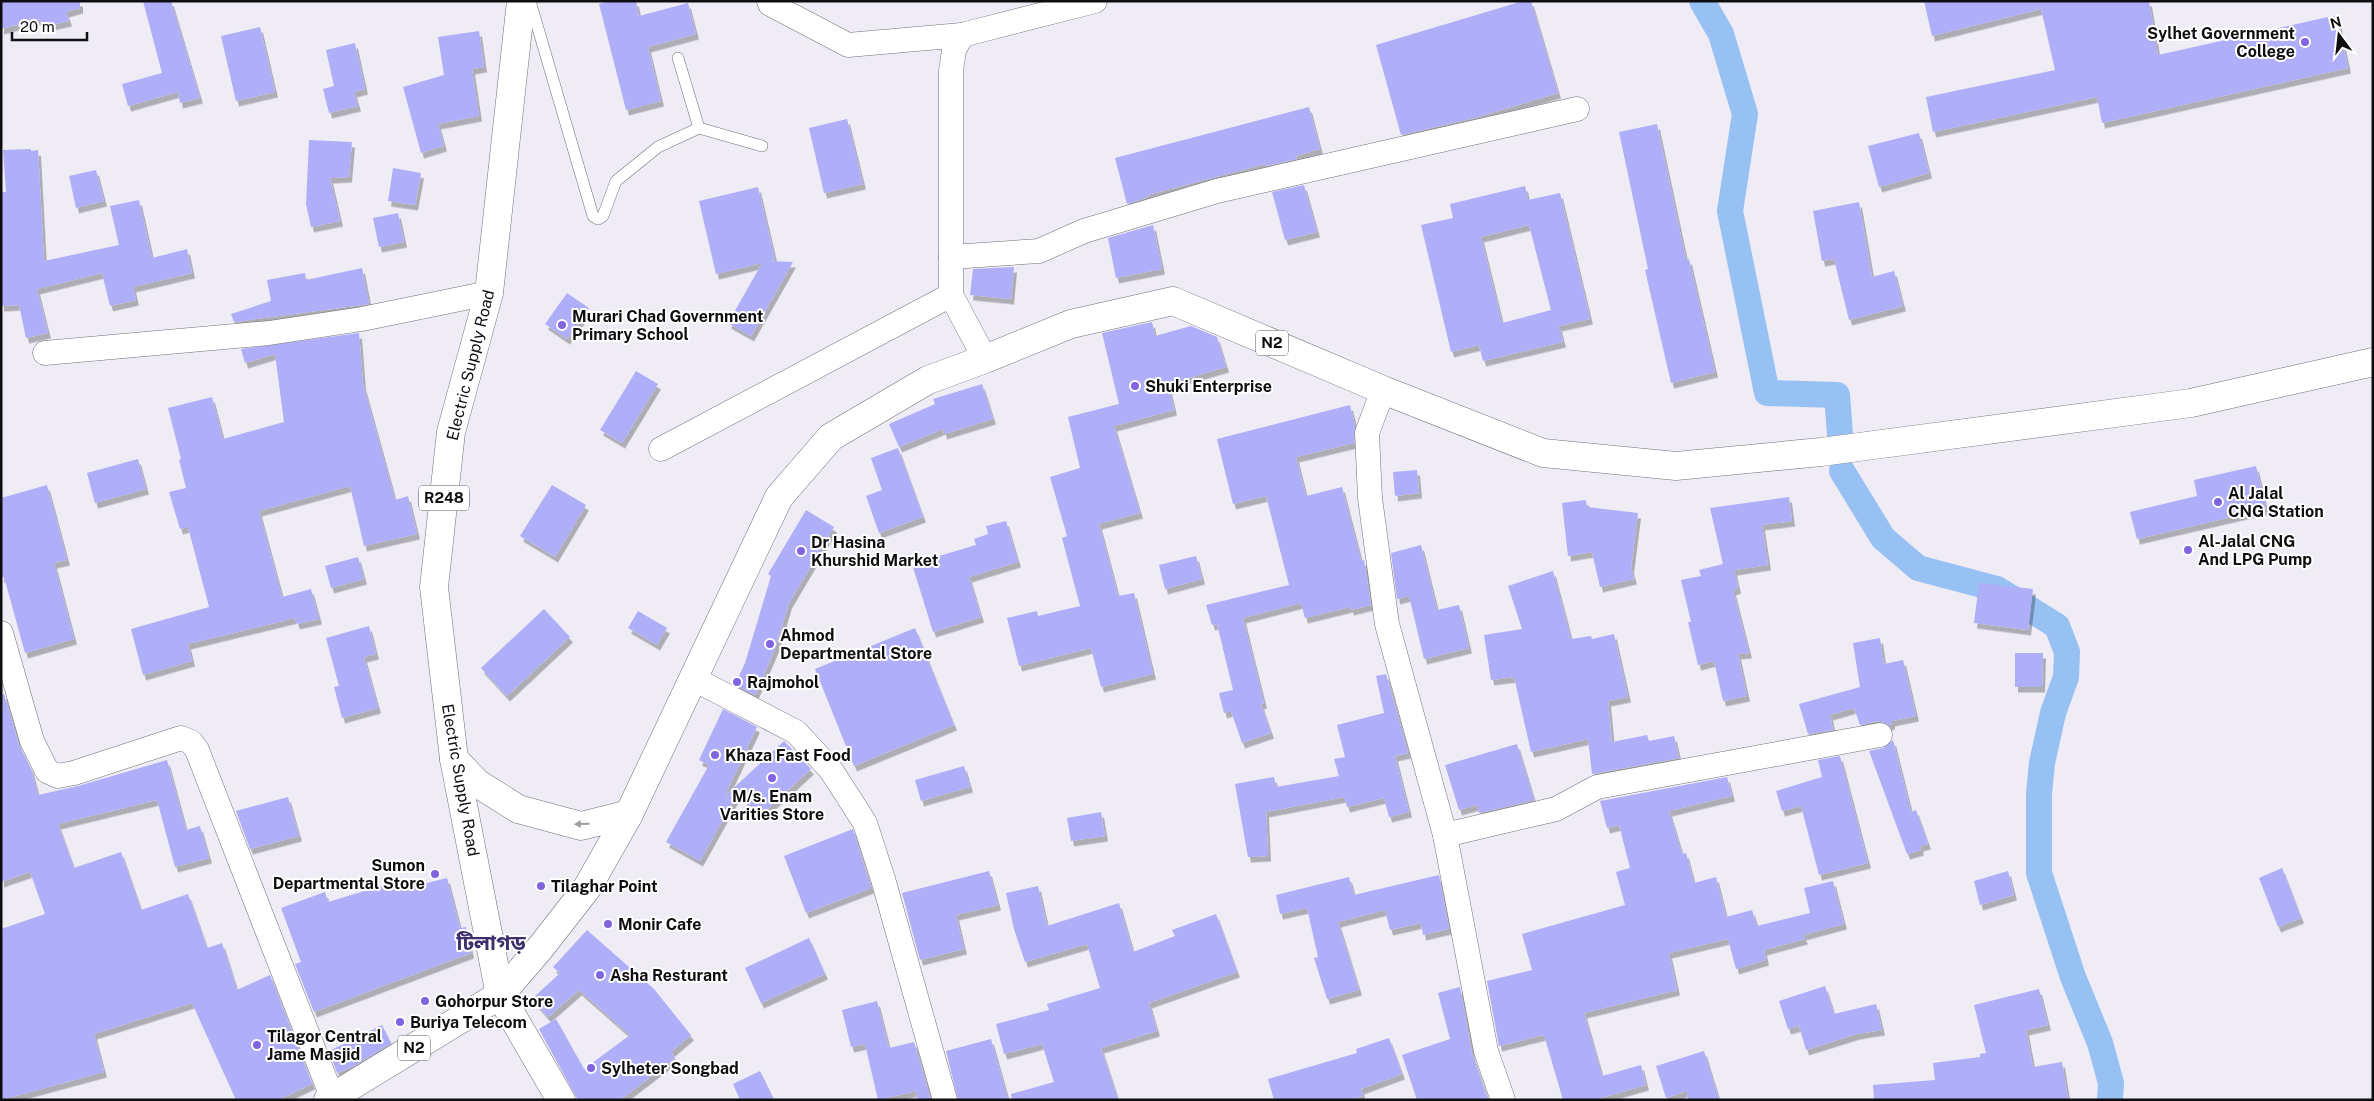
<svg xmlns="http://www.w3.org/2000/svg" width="2374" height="1101" viewBox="0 0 2374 1101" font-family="'Public Sans','Noto Sans Bengali',sans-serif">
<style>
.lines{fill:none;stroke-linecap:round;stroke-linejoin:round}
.canal{stroke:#97c1f3;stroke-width:26}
.building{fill:#afaef8;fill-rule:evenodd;filter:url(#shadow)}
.service-casing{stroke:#727078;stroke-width:12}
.minor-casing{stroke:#727078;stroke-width:25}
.tertiary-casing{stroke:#727078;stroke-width:29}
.primary-casing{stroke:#727078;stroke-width:29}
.trunk-casing{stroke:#727078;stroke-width:29}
.service{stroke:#fff;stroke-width:11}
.minor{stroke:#fff;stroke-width:24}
.tertiary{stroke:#fff;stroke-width:28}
.primary{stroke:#fff;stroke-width:28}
.trunk{stroke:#fff;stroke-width:28}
.oneway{fill:#9f9fa0}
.poi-dot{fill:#8164df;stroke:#fff;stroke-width:2}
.labels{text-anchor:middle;stroke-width:4;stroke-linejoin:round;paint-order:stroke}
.shield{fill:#fff;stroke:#565658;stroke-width:1}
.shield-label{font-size:15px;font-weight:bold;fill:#0e0e11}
.poi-label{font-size:16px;font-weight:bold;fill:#0e0e11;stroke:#fff;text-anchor:start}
.street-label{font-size:16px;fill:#0e0e11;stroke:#fff}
.district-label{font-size:21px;font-weight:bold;fill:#3c2f6b;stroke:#fff}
</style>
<defs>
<filter id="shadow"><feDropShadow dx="3" dy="5.5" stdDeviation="0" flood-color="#0004"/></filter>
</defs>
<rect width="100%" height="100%" fill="#efecf6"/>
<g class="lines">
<g class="canal">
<path d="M 1702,1 L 1721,34 L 1745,114 L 1730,211 L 1767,393 L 1837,395 L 1840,434"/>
<path d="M 1842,471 L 1883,538 L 1918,568 L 1997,589 L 2057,626 L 2067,652 L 2066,677 L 2053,713 L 2042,763 L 2039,794 L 2039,873 L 2073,977 L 2100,1043 L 2111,1083 L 2110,1100"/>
</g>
</g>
<g class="building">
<path d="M 1,1 L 80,1 L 80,8 L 66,12 L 69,21 L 42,27 L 40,19 L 1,29 Z"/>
<path d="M 143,1 L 171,1 L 200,98 L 180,103 L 178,92 L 128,106 L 122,84 L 162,73 Z"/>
<path d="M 610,1 L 636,1 L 639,16 L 688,3 L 696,34 L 648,47 L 661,101 L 626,110 L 599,4 Z"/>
<path d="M 1523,1 L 1531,1 L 1558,93 L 1474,118 L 1401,135 L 1376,45 Z"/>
<path d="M 1924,1 L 2149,1 L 2158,55 L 2337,15 L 2348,68 L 2102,123 L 2097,97 L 1933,132 L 1926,97 L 2055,70 L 2041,9 L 1932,36 Z"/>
<path d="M 260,27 L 275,92 L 236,101 L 221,36 Z"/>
<path d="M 479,31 L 484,67 L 472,69 L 479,116 L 438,124 L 444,146 L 421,153 L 403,87 L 444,75 L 438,37 Z"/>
<path d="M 355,43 L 365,89 L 354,92 L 358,106 L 329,113 L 323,89 L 334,86 L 326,50 Z"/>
<path d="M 1309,107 L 1320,149 L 1296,156 L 1297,159 L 1265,166 L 1265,164 L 1147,195 L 1148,197 L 1127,204 L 1115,158 Z"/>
<path d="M 847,119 L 863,184 L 824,193 L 809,128 Z"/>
<path d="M 1657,124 L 1686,260 L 1689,259 L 1715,372 L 1671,383 L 1645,270 L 1648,269 L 1619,132 Z"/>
<path d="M 1919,133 L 1929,173 L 1879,187 L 1868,146 Z"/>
<path d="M 309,140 L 352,142 L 349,177 L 330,178 L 340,221 L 311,227 L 306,204 Z"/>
<path d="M 31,149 L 31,151 L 38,150 L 44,261 L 119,245 L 110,206 L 139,200 L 152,258 L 187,249 L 192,273 L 133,287 L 136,300 L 110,306 L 102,273 L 37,289 L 48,333 L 26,338 L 19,305 L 1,306 L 1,192 L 6,192 L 3,150 Z"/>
<path d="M 393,168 L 421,173 L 415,205 L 388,201 Z"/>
<path d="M 96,170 L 104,201 L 76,208 L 69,176 Z"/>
<path d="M 1304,185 L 1317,232 L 1285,240 L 1272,192 Z"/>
<path d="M 1525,186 L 1528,200 L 1560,193 L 1590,319 L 1559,326 L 1563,342 L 1483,361 L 1479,345 L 1451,352 L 1421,225 L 1453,218 L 1450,204 ZM 1529,225 L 1551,310 L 1502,323 L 1481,237 Z"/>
<path d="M 758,187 L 775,260 L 770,261 L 793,262 L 751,336 L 728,323 L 762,263 L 716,274 L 699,201 Z"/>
<path d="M 1859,202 L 1872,277 L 1894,271 L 1903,306 L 1849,320 L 1834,259 L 1822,261 L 1813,211 Z"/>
<path d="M 398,213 L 404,242 L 379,247 L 373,218 Z"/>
<path d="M 1153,225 L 1162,269 L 1116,278 L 1108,238 Z"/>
<path d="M 1014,267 L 1011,299 L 970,295 L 973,269 Z"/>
<path d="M 362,268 L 369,304 L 234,322 L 231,314 L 271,301 L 267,280 L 305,273 L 306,280 Z"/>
<path d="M 567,293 L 589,308 L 567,339 L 545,324 Z"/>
<path d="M 1152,322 L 1155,336 L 1191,326 L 1217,337 L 1226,367 L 1168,384 L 1174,410 L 1114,426 L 1140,513 L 1099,524 L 1118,596 L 1134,593 L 1153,674 L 1101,687 L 1091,648 L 1019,666 L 1007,618 L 1037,611 L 1038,616 L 1080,606 L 1062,538 L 1067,536 L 1050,477 L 1080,468 L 1068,417 L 1119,404 L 1102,333 Z"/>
<path d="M 359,333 L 363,384 L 395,500 L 408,496 L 417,534 L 364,546 L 350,486 L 259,511 L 282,597 L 311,589 L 319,619 L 297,624 L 295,618 L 188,644 L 192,661 L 143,675 L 131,629 L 209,607 L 188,527 L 180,529 L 169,492 L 186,488 L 179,460 L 181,459 L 168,408 L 212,397 L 223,439 L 284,422 L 275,354 L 245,363 L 241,349 Z"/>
<path d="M 636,371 L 658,384 L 622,443 L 600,430 Z"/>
<path d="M 982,384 L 993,419 L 944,434 L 943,429 L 899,447 L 889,424 L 935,404 L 933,399 Z"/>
<path d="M 1350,405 L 1355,425 L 1354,443 L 1296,457 L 1306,496 L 1342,487 L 1361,561 L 1364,560 L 1371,605 L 1351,610 L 1350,607 L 1305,618 L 1301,603 L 1243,618 L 1264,703 L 1261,704 L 1271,733 L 1242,743 L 1231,711 L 1224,713 L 1219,693 L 1233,690 L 1217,624 L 1212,625 L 1206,605 L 1289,585 L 1266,496 L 1233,504 L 1217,439 Z"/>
<path d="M 898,448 L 923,517 L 879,533 L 866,496 L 882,490 L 871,458 Z"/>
<path d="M 138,459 L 146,489 L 95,503 L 87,473 Z"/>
<path d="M 2256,466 L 2266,509 L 2137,539 L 2130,512 L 2197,496 L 2194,480 Z"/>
<path d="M 1417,470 L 1419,493 L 1395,496 L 1393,472 Z"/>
<path d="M 47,485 L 67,560 L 54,563 L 74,639 L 25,653 L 4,577 L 1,577 L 1,498 Z"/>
<path d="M 552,485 L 586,505 L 555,557 L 520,536 Z"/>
<path d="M 1789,497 L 1792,521 L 1762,525 L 1768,565 L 1734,570 L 1738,588 L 1733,590 L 1749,653 L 1738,654 L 1747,696 L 1723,701 L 1714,661 L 1698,665 L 1688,622 L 1691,622 L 1681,580 L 1701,576 L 1699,570 L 1723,564 L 1710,508 Z"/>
<path d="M 1586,500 L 1587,507 L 1638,513 L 1631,568 L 1634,579 L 1600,587 L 1592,552 L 1568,556 L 1562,503 Z"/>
<path d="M 806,510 L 834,527 L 789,603 L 775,649 L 755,695 L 735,685 L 745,663 L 771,576 L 768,574 Z"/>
<path d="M 1006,521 L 1018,562 L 969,577 L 981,617 L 933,632 L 912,564 L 976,545 L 974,539 L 988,534 L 986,526 Z"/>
<path d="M 1421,545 L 1437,610 L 1459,605 L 1469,648 L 1424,659 L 1409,596 L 1397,599 L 1391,553 Z"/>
<path d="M 1196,556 L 1202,579 L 1165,589 L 1159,565 Z"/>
<path d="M 358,557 L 364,579 L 331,588 L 325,566 Z"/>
<path d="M 1553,571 L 1571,639 L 1591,636 L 1592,639 L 1614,634 L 1628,697 L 1608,701 L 1612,742 L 1647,735 L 1649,741 L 1674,736 L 1679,758 L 1592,774 L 1588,739 L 1531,752 L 1514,677 L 1491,680 L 1484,635 L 1522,629 L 1508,586 Z"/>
<path d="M 1979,583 L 2033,589 L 2028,630 L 1974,623 Z"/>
<path d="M 544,609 L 570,637 L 507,696 L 481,668 Z"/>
<path d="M 638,611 L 667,628 L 657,645 L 628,628 Z"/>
<path d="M 369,626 L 376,654 L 364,657 L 378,708 L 342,718 L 334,687 L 339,686 L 326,638 Z"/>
<path d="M 915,628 L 954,725 L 854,766 L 815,669 Z"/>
<path d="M 1880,638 L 1884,664 L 1903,660 L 1916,716 L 1892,721 L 1892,724 L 1889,725 L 1878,721 L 1860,725 L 1854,708 L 1830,715 L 1833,730 L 1808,734 L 1799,704 L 1860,687 L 1853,643 Z"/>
<path d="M 2015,653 L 2043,653 L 2042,687 L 2015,687 Z"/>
<path d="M 1386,674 L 1408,753 L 1395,756 L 1409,812 L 1389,817 L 1384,798 L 1347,807 L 1344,797 L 1266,812 L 1268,856 L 1248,857 L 1235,784 L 1274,777 L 1276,787 L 1339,776 L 1334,759 L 1345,757 L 1337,725 L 1384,713 L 1376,676 Z"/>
<path d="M 4,694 L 19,745 L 31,769 L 38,795 L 78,786 L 167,760 L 186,830 L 200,826 L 209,858 L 175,867 L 157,800 L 58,824 L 74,868 L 121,852 L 141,910 L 188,894 L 207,948 L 222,943 L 237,990 L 270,975 L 312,1084 L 278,1100 L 236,1100 L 192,1003 L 94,1034 L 104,1072 L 1,1100 L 1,929 L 45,914 L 30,872 L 1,882 L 1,695 Z"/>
<path d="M 723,709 L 757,727 L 724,797 L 784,741 L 811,769 L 760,816 L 738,793 L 700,861 L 666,842 L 709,765 L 699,760 Z"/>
<path d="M 1893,740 L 1911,812 L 1916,810 L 1928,844 L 1920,846 L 1921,850 L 1907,854 L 1869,751 L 1883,748 Z"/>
<path d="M 1517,744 L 1534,800 L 1479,813 L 1477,805 L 1459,810 L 1445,765 Z"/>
<path d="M 1840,756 L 1868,863 L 1819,875 L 1801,806 L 1782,811 L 1776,791 L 1822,777 L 1818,760 Z"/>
<path d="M 964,766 L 970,787 L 921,801 L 915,780 Z"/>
<path d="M 1727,777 L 1732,796 L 1669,811 L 1682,854 L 1686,853 L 1694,883 L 1716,877 L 1726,917 L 1752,910 L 1757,926 L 1810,913 L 1804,888 L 1833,881 L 1844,924 L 1803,935 L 1805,939 L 1764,950 L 1766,960 L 1736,969 L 1728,939 L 1669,953 L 1677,990 L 1584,1013 L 1602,1076 L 1641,1065 L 1646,1085 L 1594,1100 L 1563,1100 L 1544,1035 L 1499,1046 L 1487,981 L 1532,970 L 1522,934 L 1625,905 L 1616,872 L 1630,868 L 1619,825 L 1607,828 L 1600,801 Z"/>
<path d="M 288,797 L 299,836 L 250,849 L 236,811 Z"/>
<path d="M 1101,812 L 1105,836 L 1071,841 L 1067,818 Z"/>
<path d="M 853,829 L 871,888 L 806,913 L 784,856 Z"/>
<path d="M 2282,868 L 2301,918 L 2278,927 L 2259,878 Z"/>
<path d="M 989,871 L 998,905 L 956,915 L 964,949 L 920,960 L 902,893 Z"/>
<path d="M 2008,871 L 2014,895 L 1980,905 L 1974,881 Z"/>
<path d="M 1439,875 L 1449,929 L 1423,935 L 1421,923 L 1390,930 L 1385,910 L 1338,922 L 1359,990 L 1327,999 L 1314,958 L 1318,957 L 1307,908 L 1280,914 L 1276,895 L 1349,877 L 1354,895 Z"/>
<path d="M 447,878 L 460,928 L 466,927 L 471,953 L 314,1012 L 295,964 L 301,962 L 281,908 L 325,892 L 328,902 L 404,879 L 407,888 Z"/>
<path d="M 1038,886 L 1047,926 L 1119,903 L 1133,952 L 1175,936 L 1172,930 L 1216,914 L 1237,972 L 1149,1003 L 1157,1031 L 1101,1048 L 1118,1100 L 1012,1100 L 1011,1094 L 1054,1082 L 1042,1044 L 1004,1054 L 996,1024 L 1049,1010 L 1047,1004 L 1100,988 L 1087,944 L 1025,962 L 1014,929 L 1006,893 Z"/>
<path d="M 587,930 L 654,989 L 691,1035 L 671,1052 L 675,1058 L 620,1100 L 578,1100 L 539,1029 L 556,1019 L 584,1069 L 630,1035 L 579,990 L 548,1017 L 532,999 L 560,973 L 553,967 Z"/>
<path d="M 809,938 L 825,974 L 761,1003 L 745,968 Z"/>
<path d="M 1825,986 L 1834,1014 L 1876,1004 L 1882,1030 L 1857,1034 L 1806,1050 L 1799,1026 L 1788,1029 L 1779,1001 Z"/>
<path d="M 1460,987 L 1472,1054 L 1488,1100 L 1417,1100 L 1402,1055 L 1450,1039 L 1438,993 Z"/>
<path d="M 2039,989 L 2048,1025 L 2026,1030 L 2033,1067 L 2062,1062 L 2068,1100 L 1874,1100 L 1873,1085 L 1935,1080 L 1933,1063 L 1980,1057 L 1980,1054 L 1986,1053 L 1974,1005 Z"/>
<path d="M 877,1001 L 889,1048 L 914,1042 L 931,1100 L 917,1100 L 916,1091 L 878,1100 L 865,1044 L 851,1047 L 842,1010 Z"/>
<path d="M 382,1025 L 391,1043 L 352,1067 L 337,1073 L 329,1051 Z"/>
<path d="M 1389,1038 L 1402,1074 L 1361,1089 L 1363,1096 L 1351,1100 L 1274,1100 L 1268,1079 L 1357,1053 L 1356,1049 Z"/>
<path d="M 991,1039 L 1008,1100 L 958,1100 L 946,1051 Z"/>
<path d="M 1704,1051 L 1719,1100 L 1688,1100 L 1687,1091 L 1666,1098 L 1656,1066 Z"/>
<path d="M 760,1071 L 774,1100 L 740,1100 L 733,1084 Z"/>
</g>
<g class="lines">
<defs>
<g id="service">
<path d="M 530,1 L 593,216 L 598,219 L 603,216 L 616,181 L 658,147 L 699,128"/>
<path d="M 678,58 L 699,128 L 762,146"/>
</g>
<g id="minor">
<path d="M 769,1 L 770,4 L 848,45 L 962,35"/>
<path d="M 951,257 L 1039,251 L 1084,231 L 1217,191 L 1577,109"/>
<path d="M 45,353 L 269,333 L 362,319 L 489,293"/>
<path d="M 985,359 L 951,295 L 951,71 L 954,50 L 962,35 L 1095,1"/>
<path d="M 1383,390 L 1367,433 L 1370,498 L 1387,624 L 1445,835 L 1486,1051 L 1503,1100"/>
<path d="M 661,449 L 951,295"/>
<path d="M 1,633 L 32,741 L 47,771 L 58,776 L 74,773 L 181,738 L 191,742 L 197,750 L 332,1097"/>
<path d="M 694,679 L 796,732 L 831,770 L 865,823 L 883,879 L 945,1100"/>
<path d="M 1445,835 L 1556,809 L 1597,787 L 1880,735"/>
</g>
<path id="tertiary" d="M 500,995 L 561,1100"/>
<path id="primary" d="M 500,995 L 454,759 L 434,587 L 451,432 L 489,293 L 521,1"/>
<g id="trunk">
<path d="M 454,759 L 477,783 L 518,809 L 581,826 L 629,814"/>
<path d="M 328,1100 L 500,995 L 541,947 L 587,888 L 629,814 L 779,497 L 831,437 L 928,380 L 985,359 L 1071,324 L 1173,301 L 1383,390 L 1543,453 L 1676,466 L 1821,452 L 2191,403 L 2373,362"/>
</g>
</defs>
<use href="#service" class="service-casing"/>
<use href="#minor" class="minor-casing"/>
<use href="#tertiary" class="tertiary-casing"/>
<use href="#primary" class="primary-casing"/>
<use href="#trunk" class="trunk-casing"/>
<use href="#service" class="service"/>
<use href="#minor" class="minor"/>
<use href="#tertiary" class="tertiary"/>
<use href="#primary" class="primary"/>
<use href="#trunk" class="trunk"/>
</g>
<defs><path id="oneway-solid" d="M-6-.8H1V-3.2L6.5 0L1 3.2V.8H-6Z" transform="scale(1.25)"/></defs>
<use class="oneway" href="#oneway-solid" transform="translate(582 824) rotate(179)"/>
<g class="poi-dot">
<circle cx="2305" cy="42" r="5"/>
<circle cx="562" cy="325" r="5"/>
<circle cx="1135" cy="386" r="5"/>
<circle cx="2218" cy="502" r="5"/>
<circle cx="2188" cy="550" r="5"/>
<circle cx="801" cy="551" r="5"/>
<circle cx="770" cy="644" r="5"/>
<circle cx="737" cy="682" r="5"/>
<circle cx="715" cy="755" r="5"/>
<circle cx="772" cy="778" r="5"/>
<circle cx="435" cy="874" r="5"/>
<circle cx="541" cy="886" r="5"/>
<circle cx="608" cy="924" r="5"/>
<circle cx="600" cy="975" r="5"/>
<circle cx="425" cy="1001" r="5"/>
<circle cx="400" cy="1022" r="5"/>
<circle cx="257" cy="1045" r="5"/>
<circle cx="591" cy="1068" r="5"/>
</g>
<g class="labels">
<g class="shield">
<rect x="1256" y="330.5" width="32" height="25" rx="4"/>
<rect x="419" y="485.5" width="50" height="25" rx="4"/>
<rect x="398" y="1035.5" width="32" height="25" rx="4"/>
</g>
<g class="shield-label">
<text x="1272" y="348">N2</text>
<text x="444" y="503">R248</text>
<text x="414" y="1053">N2</text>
</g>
<g class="poi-label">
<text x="2295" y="39" text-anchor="end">Sylhet Government<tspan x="2295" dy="18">College</tspan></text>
<text x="572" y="322">Murari Chad Government<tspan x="572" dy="18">Primary School</tspan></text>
<text x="1145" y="392">Shuki Enterprise</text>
<text x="2228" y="499">Al Jalal<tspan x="2228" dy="18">CNG Station</tspan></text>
<text x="2198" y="547">Al-Jalal CNG<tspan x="2198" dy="18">And LPG Pump</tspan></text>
<text x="811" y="548">Dr Hasina<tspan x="811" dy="18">Khurshid Market</tspan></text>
<text x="780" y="641">Ahmod<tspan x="780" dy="18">Departmental Store</tspan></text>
<text x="747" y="688">Rajmohol</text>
<text x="725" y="761">Khaza Fast Food</text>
<text x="772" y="802" text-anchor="middle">M/s. Enam<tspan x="772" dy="18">Varities Store</tspan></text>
<text x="425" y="871" text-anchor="end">Sumon<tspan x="425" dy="18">Departmental Store</tspan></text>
<text x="551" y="892">Tilaghar Point</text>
<text x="618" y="930">Monir Cafe</text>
<text x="610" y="981">Asha Resturant</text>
<text x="435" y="1007">Gohorpur Store</text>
<text x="410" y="1028">Buriya Telecom</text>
<text x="267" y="1042">Tilagor Central<tspan x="267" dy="18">Jame Masjid</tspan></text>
<text x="601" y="1074">Sylheter Songbad</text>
</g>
<g class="street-label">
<text transform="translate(470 365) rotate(-76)" y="6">Electric Supply Road</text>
<text transform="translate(461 780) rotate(80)" y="6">Electric Supply Road</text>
</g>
<g class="district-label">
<text x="491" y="950">টিলাগড়</text>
</g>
</g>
<rect width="2374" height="1101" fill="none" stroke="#0e0e11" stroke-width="5"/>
<g transform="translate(2339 35) rotate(345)" stroke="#ffffff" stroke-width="4" paint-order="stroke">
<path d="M0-4L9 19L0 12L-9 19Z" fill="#0e0e11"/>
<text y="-8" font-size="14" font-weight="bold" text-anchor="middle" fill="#0e0e11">N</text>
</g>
<path d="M12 32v8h75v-8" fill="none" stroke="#0e0e11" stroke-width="2.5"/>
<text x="20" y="32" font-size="15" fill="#0e0e11" stroke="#ffffff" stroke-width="4" paint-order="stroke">20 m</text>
</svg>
